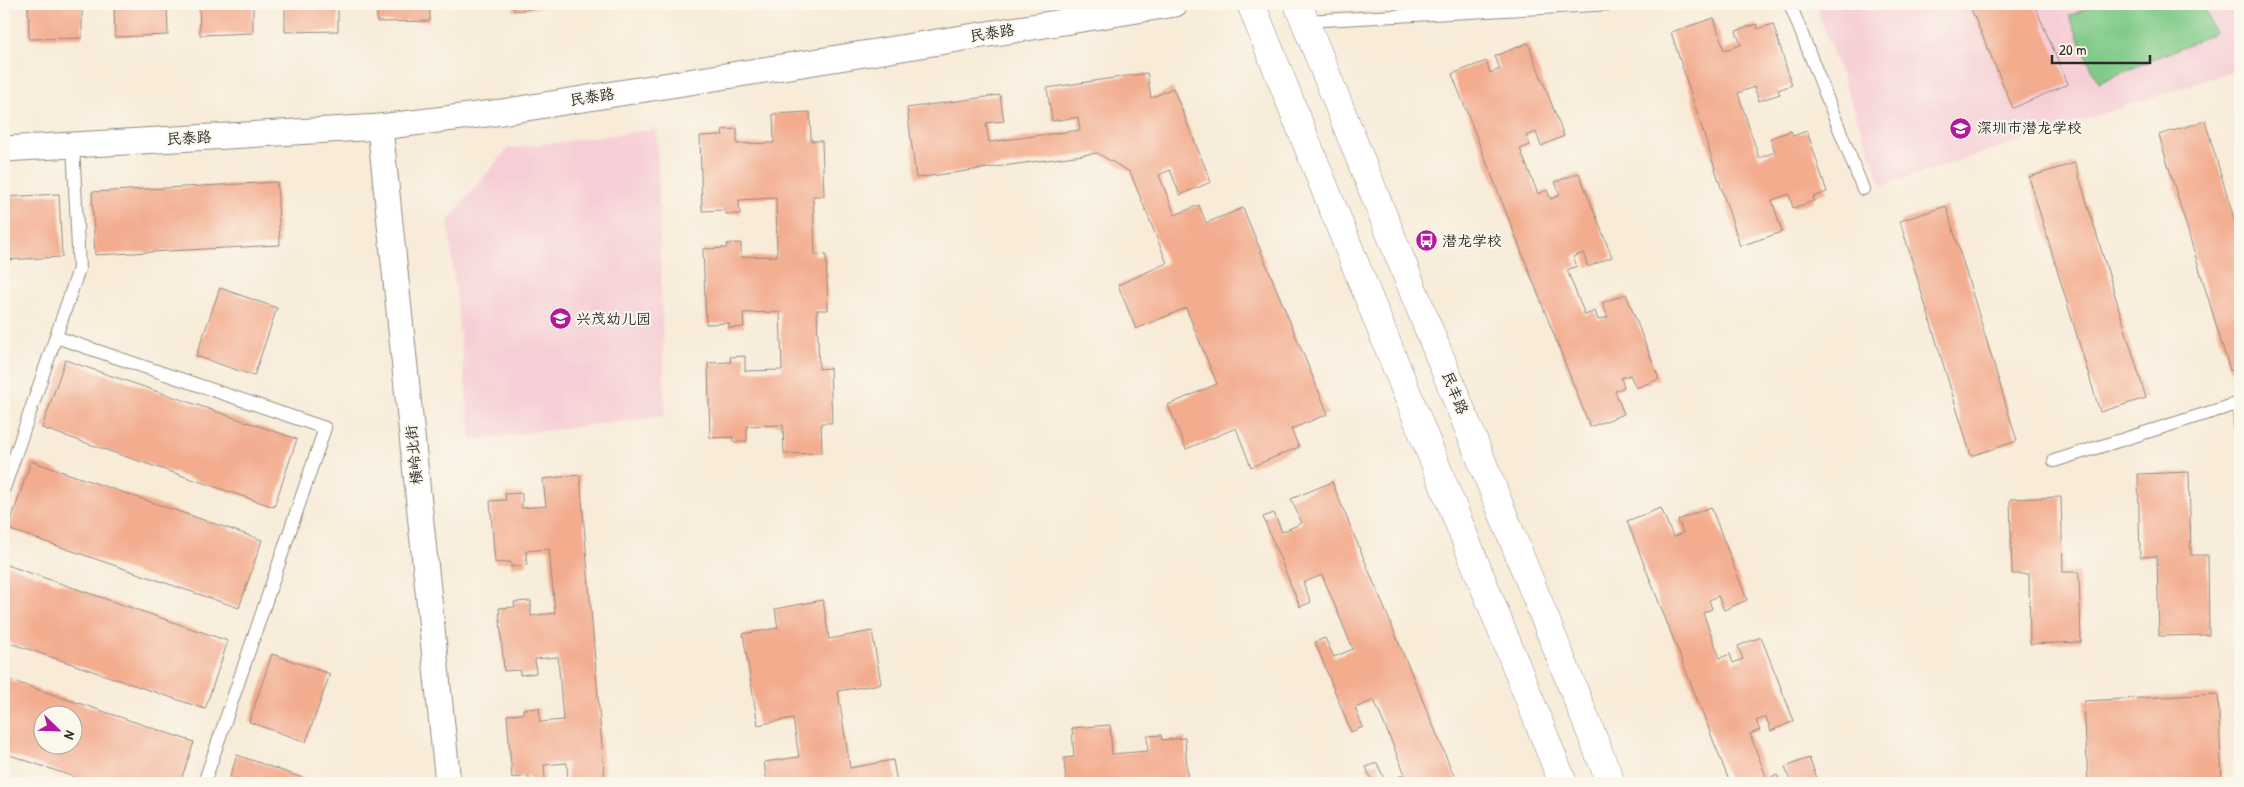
<svg xmlns="http://www.w3.org/2000/svg" width="2244" height="787" viewBox="0 0 2244 787" font-family="'Patrick Hand','LXGW WenKai TC',sans-serif">
<style>
.built{fill:#f6cfd6}
.green{fill:#81cb89;stroke:#567b5a}
.building{fill:#f3ac8e;fill-rule:evenodd}
.lines{fill:none;stroke-linecap:round;stroke-linejoin:round}
.lane-casing{stroke:#928b82;stroke-width:14}
.street-casing{stroke:#928b82;stroke-width:27}
.secondary-casing{stroke:#928b82;stroke-width:29}
.lane{stroke:#fff;stroke-width:12}
.street{stroke:#fff;stroke-width:25}
.secondary{stroke:#fff;stroke-width:28}
.labels{text-anchor:middle;stroke-width:4;stroke-linejoin:round;paint-order:stroke}
.street-label{font-size:15px;fill:#2b2b2b;stroke:#fbf7ec}
.poi-label{font-size:15px;fill:#2b2b2b;stroke:#fbf7ec;text-anchor:start}
</style>
<rect width="100%" height="100%" fill="#fbf7ec"/>
<filter id="ink" filterUnits="userSpaceOnUse"><feTurbulence type="fractalNoise" baseFrequency=".02" numOctaves="2"/><feDisplacementMap in="SourceGraphic" scale="10" xChannelSelector="R" yChannelSelector="G"/><feConvolveMatrix kernelMatrix="1 2 1 2 8 2 1 2 1" color-interpolation-filters="sRGB"/></filter>
<filter id="wash" filterUnits="userSpaceOnUse"><feTurbulence type="fractalNoise" baseFrequency=".0096" numOctaves="4" result="noise"/><feDisplacementMap in="SourceGraphic" scale="20" xChannelSelector="R" yChannelSelector="G"/><feGaussianBlur stdDeviation="1.12" result="paint"/><feColorMatrix in="noise" values="0 0 0 0 0 0 0 0 0 0 0 0 0 0 0 0 0 1.4 0 .05"/><feComposite in="paint" operator="in"/></filter>
<g filter="url(#wash)">
<rect width="100%" height="100%" fill="#f8ebd8"/>
<g class="built">
<path d="M 1815,4 L 2240,4 L 2240,69 L 1882,186 Z"/>
<path d="M 657,129 L 665,416 L 471,440 L 448,221 L 507,149 Z"/>
</g>
<path class="green" d="M 2098,4 L 2203,4 L 2215,33 L 2098,83 L 2069,16 Z"/>
<g id="blocks">
<g class="building">
<path d="M 28,4 L 82,4 L 82,38 L 29,39 Z"/>
<path d="M 114,4 L 167,4 L 168,35 L 115,37 Z"/>
<path d="M 199,4 L 253,4 L 253,33 L 200,35 Z"/>
<path d="M 285,4 L 338,4 L 338,31 L 285,32 Z"/>
<path d="M 377,4 L 430,4 L 430,21 L 377,22 Z"/>
<path d="M 513,4 L 558,4 L 558,5 L 514,11 Z"/>
<path d="M 1969,4 L 2034,4 L 2068,84 L 2013,108 Z"/>
<path d="M 1714,18 L 1724,50 L 1741,45 L 1736,31 L 1757,24 L 1758,29 L 1773,24 L 1792,85 L 1778,90 L 1780,94 L 1759,101 L 1754,87 L 1738,93 L 1759,158 L 1775,152 L 1770,138 L 1791,131 L 1793,136 L 1807,131 L 1827,192 L 1813,197 L 1814,201 L 1793,208 L 1789,194 L 1772,200 L 1782,232 L 1740,246 L 1671,32 Z"/>
<path d="M 1528,43 L 1564,136 L 1541,146 L 1536,132 L 1526,136 L 1530,145 L 1520,149 L 1538,194 L 1547,190 L 1551,199 L 1560,195 L 1555,182 L 1579,173 L 1612,257 L 1588,267 L 1583,253 L 1573,257 L 1577,266 L 1567,270 L 1585,315 L 1595,311 L 1598,320 L 1608,317 L 1602,303 L 1626,294 L 1659,379 L 1636,388 L 1630,375 L 1621,378 L 1624,387 L 1615,391 L 1624,414 L 1590,427 L 1452,74 L 1486,61 L 1490,73 L 1500,69 L 1495,56 Z"/>
<path d="M 1147,73 L 1151,98 L 1173,88 L 1211,182 L 1180,195 L 1170,170 L 1159,175 L 1175,215 L 1199,205 L 1206,223 L 1243,208 L 1328,414 L 1291,429 L 1299,447 L 1251,467 L 1236,428 L 1186,449 L 1168,405 L 1217,384 L 1186,308 L 1136,329 L 1118,285 L 1167,263 L 1130,172 L 1097,153 L 916,178 L 907,108 L 1000,95 L 1004,121 L 986,123 L 989,142 L 1080,130 L 1078,117 L 1052,121 L 1047,88 Z"/>
<path d="M 810,112 L 811,141 L 822,141 L 824,196 L 813,196 L 815,255 L 826,254 L 828,310 L 817,310 L 819,369 L 830,368 L 832,423 L 821,423 L 822,453 L 784,454 L 783,425 L 747,426 L 747,441 L 733,442 L 733,437 L 710,438 L 708,363 L 731,362 L 730,357 L 745,356 L 745,371 L 782,370 L 780,312 L 743,313 L 744,327 L 729,328 L 729,323 L 706,324 L 703,249 L 726,248 L 727,244 L 741,243 L 741,257 L 777,256 L 776,198 L 739,200 L 740,214 L 726,214 L 725,210 L 702,211 L 700,136 L 723,135 L 722,130 L 737,129 L 737,144 L 774,143 L 773,114 Z"/>
<path d="M 2205,121 L 2240,238 L 2240,367 L 2230,371 L 2159,135 Z"/>
<path d="M 2075,163 L 2146,398 L 2100,412 L 2029,177 Z"/>
<path d="M 277,182 L 280,245 L 95,255 L 92,192 Z"/>
<path d="M 59,194 L 62,257 L 4,260 L 4,197 Z"/>
<path d="M 1946,206 L 2017,441 L 1971,456 L 1900,221 Z"/>
<path d="M 220,288 L 277,308 L 254,376 L 196,356 Z"/>
<path d="M 65,360 L 297,439 L 274,507 L 42,428 Z"/>
<path d="M 31,461 L 262,540 L 239,608 L 8,529 Z"/>
<path d="M 2189,472 L 2191,555 L 2208,555 L 2209,635 L 2159,636 L 2157,556 L 2140,557 L 2138,474 Z"/>
<path d="M 580,475 L 605,783 L 568,783 L 567,763 L 544,765 L 545,780 L 529,781 L 529,776 L 512,778 L 507,715 L 523,714 L 523,709 L 539,708 L 540,722 L 563,720 L 558,657 L 535,659 L 536,673 L 520,675 L 520,670 L 504,671 L 499,608 L 515,607 L 514,602 L 531,601 L 531,616 L 555,613 L 549,549 L 526,551 L 527,565 L 511,567 L 511,562 L 495,563 L 490,501 L 506,500 L 505,494 L 522,493 L 522,508 L 546,506 L 543,479 Z"/>
<path d="M 1332,482 L 1457,783 L 1373,783 L 1366,767 L 1377,763 L 1386,782 L 1405,774 L 1374,700 L 1355,708 L 1363,727 L 1351,732 L 1315,642 L 1325,638 L 1334,657 L 1353,649 L 1322,575 L 1303,583 L 1311,602 L 1300,607 L 1263,517 L 1274,513 L 1282,532 L 1302,523 L 1291,499 Z"/>
<path d="M 2061,497 L 2063,572 L 2079,572 L 2081,642 L 2030,644 L 2029,574 L 2012,574 L 2010,499 Z"/>
<path d="M 1711,507 L 1747,600 L 1724,610 L 1718,596 L 1709,600 L 1712,609 L 1703,613 L 1720,658 L 1730,654 L 1733,663 L 1743,659 L 1738,646 L 1761,637 L 1794,721 L 1771,731 L 1766,717 L 1756,721 L 1760,730 L 1750,734 L 1767,779 L 1777,775 L 1780,783 L 1730,783 L 1627,521 L 1661,508 L 1673,537 L 1683,533 L 1678,520 Z"/>
<path d="M 4,564 L 228,641 L 205,709 L 4,641 Z"/>
<path d="M 823,600 L 829,639 L 872,631 L 881,684 L 838,691 L 850,768 L 893,760 L 897,783 L 767,783 L 764,762 L 799,757 L 793,718 L 758,725 L 743,634 L 778,628 L 775,609 Z"/>
<path d="M 272,654 L 330,674 L 306,742 L 249,722 Z"/>
<path d="M 4,678 L 194,742 L 180,783 L 92,783 L 4,753 ZM 42,714 L 72,714 L 72,744 L 42,744 Z"/>
<path d="M 2218,694 L 2222,783 L 2088,783 L 2084,701 Z"/>
<path d="M 1110,725 L 1112,754 L 1148,751 L 1147,736 L 1161,735 L 1162,740 L 1185,738 L 1188,783 L 1066,783 L 1064,758 L 1074,757 L 1072,728 Z"/>
<path d="M 237,755 L 317,783 L 228,783 Z"/>
<path d="M 1809,758 L 1819,783 L 1784,783 L 1790,781 L 1785,767 Z"/>
</g>
</g>
</g>
<g filter="url(#ink)">
<use href="#blocks" fill-opacity="0" stroke="#928b82" stroke-width="1"/>
<g class="lines">
<defs>
<g id="lane">
<path d="M 1790,4 L 1863,189"/>
<path d="M 1305,21 L 1611,4"/>
<path d="M 56,337 L 325,428 L 204,783"/>
<path d="M 2239,404 L 2240,427"/>
<path d="M 2054,461 L 2240,403"/>
<path d="M 4,488 L 79,269 L 73,144"/>
</g>
<g id="street">
<path d="M 380,127 L 448,783"/>
<path d="M 4,149 L 380,127 L 502,112 L 1175,4"/>
</g>
<g id="secondary">
<path d="M 1251,4 L 1563,783"/>
<path d="M 1298,4 L 1611,783"/>
</g>
</defs>
<use href="#lane" class="lane-casing"/>
<use href="#street" class="street-casing"/>
<use href="#secondary" class="secondary-casing"/>
<use href="#lane" class="lane"/>
<use href="#street" class="street"/>
<use href="#secondary" class="secondary"/>
</g>
</g>
<defs>
<symbol id="school-disc" viewBox="-11 -11 22 22"><circle r="9.5" fill="#b5179e" stroke="#fbf7ec"/><path d="M0-5L7-2L0 1L-7-2ZM-4 1L0 2.5L4 1V4Q0 6-4 4Z" fill="#fff"/></symbol>
<symbol id="bus-disc" viewBox="-11 -11 22 22"><circle r="9.5" fill="#b5179e" stroke="#fbf7ec"/><path d="M-5-6H5V4H4V6H2V4H-2V6H-4V4H-5ZM-3.5-4V0h7V-4ZM-3.5 1.2v1.5H-2V1.2ZM2 1.2v1.5H3.5V1.2Z" fill="#fff"/></symbol>
</defs>
<g fill-rule="evenodd">
<use href="#school-disc" x="1948" y="116" width="25" height="25"/>
<use href="#bus-disc" x="1414" y="228" width="25" height="25"/>
<use href="#school-disc" x="548" y="306" width="25" height="25"/>
</g>
<g class="labels">
<g class="street-label">
<text transform="translate(992 33) rotate(-9)" y="5">民泰路</text>
<text transform="translate(592 97) rotate(-9)" y="5">民泰路</text>
<text transform="translate(189 138) rotate(-3)" y="5">民泰路</text>
<text transform="translate(1455 393) rotate(68)" y="5">民丰路</text>
<text transform="translate(414 455) rotate(-96)" y="5">横岭北街</text>
</g>
<g class="poi-label">
<text x="1977" y="133">深圳市潜龙学校</text>
<text x="1442" y="246">潜龙学校</text>
<text x="576" y="324">兴茂幼儿园</text>
</g>
</g>
<rect width="2244" height="787" fill="none" stroke="#fbf7ec" stroke-width="20"/>
<g transform="translate(58 730) rotate(113)"><circle r="24" fill="#fbf7ec" stroke="#a8a59f"/>
<path d="M0-4L9 19L0 12L-9 19Z" fill="#b5179e"/>
<text y="-8" font-size="14" font-weight="bold" text-anchor="middle" fill="#2b2b2b">N</text>
</g>
<path d="M2052 55v8h98v-8" fill="none" stroke="#2b2b2b" stroke-width="2.5"/>
<text x="2059" y="55" font-size="15" fill="#2b2b2b" stroke="#fbf7ec" stroke-width="4" paint-order="stroke">20 m</text>
</svg>
